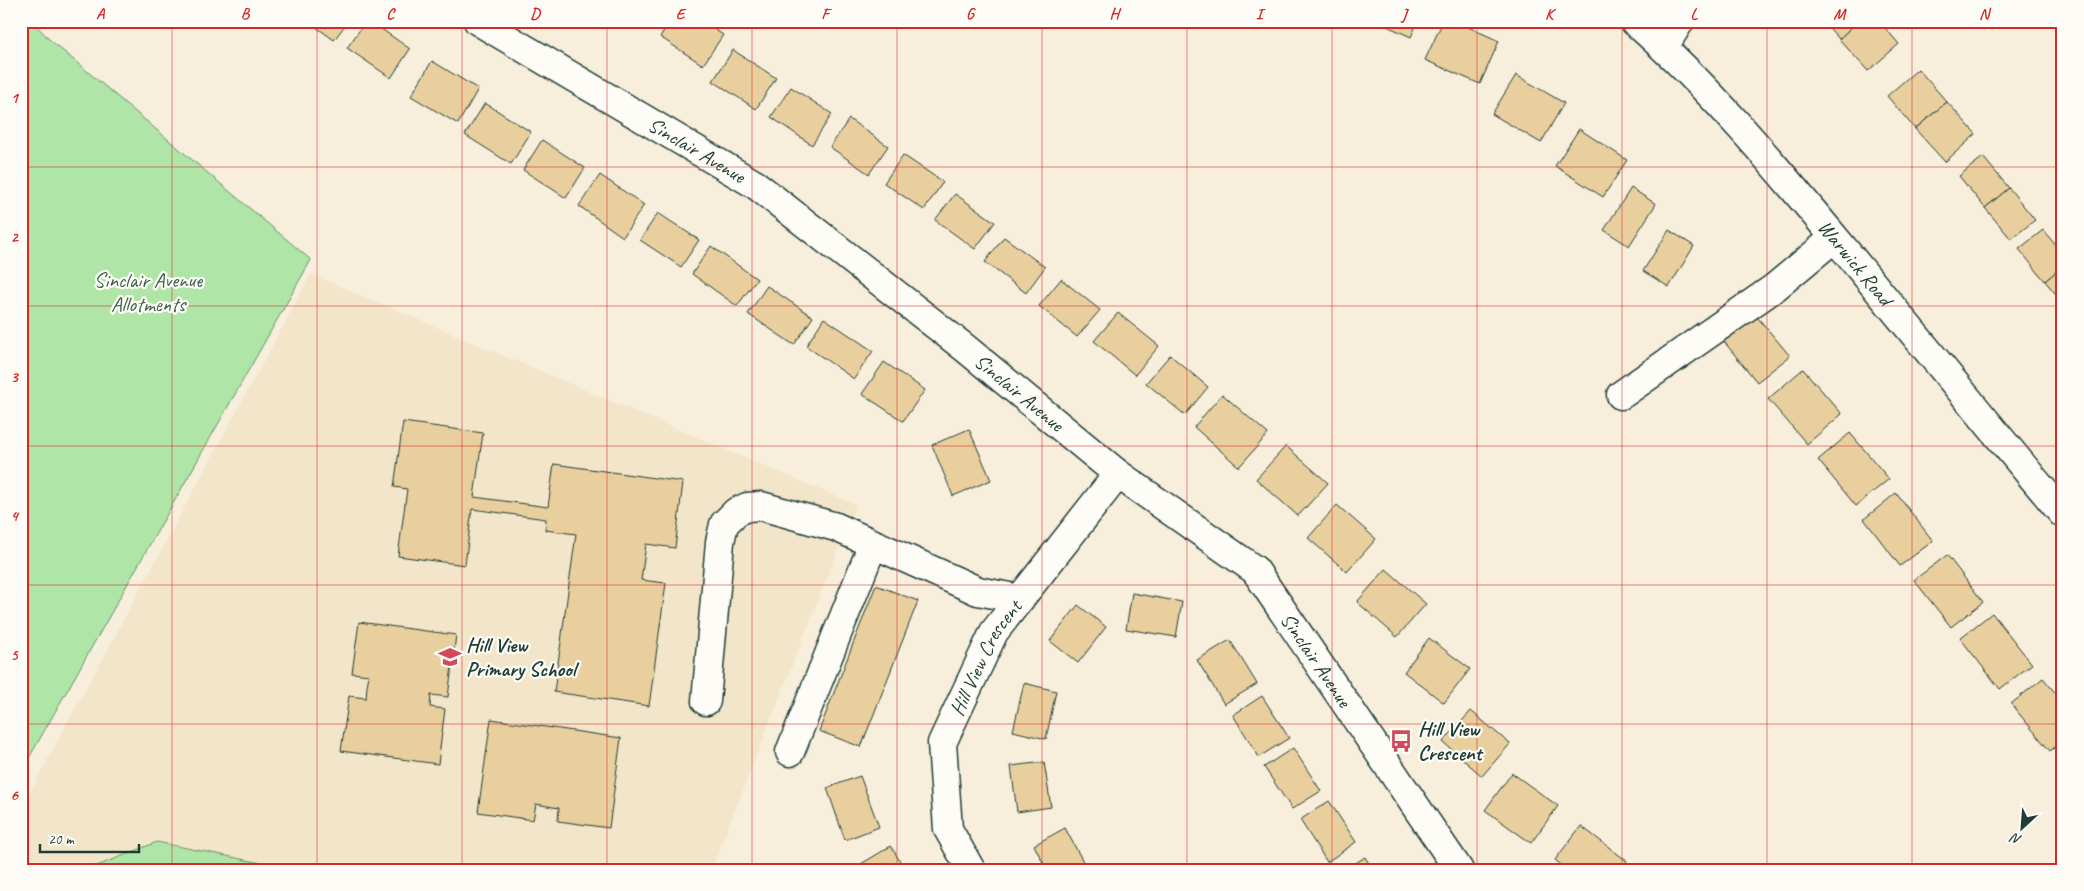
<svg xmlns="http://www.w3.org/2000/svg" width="2084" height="891" viewBox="0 0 2084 891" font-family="Caveat,sans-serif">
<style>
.built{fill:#f3e5c9}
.green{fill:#afe5a7;stroke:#67916e}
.building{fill:#e9cf9e;stroke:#1f3d34}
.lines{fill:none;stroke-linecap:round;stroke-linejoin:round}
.minor-casing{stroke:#1f3d34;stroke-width:31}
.major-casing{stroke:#1f3d34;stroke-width:31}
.minor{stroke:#fdfcf7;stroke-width:28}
.major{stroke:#fdfcf7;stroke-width:28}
.grid{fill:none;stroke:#d62828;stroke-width:1;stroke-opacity:0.55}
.labels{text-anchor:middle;stroke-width:4.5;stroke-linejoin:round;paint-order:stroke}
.street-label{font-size:21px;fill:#1f3d34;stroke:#fdfcf7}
.park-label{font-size:21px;fill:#3c5f4b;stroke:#fdfcf7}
.poi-label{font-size:21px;font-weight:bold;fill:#1f3d34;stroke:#fdfcf7;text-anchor:start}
.neatline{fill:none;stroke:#d62828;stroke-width:2}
.grid-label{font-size:16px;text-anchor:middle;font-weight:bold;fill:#d62828}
</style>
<rect width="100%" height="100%" fill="#f7eedc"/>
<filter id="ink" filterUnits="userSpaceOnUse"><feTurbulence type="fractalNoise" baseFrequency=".02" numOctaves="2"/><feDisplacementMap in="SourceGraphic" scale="10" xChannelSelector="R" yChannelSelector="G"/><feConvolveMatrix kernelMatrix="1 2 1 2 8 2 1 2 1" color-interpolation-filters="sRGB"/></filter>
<g filter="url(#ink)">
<path class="built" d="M 311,274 L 856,505 L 711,870 L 21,870 L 21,809 Z"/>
<g class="green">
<path d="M 21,21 L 32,21 L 50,40 L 311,260 L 21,772 Z"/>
<path d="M 157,842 L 296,870 L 87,870 Z"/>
</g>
<g class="building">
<path d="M 308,21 L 348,21 L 334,40 Z"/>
<path d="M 366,21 L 370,21 L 410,49 L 391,78 L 347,48 Z"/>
<path d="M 640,21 L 656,21 L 651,28 Z"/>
<path d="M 670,21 L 702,21 L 723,35 L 703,65 L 660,37 Z"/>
<path d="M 1376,21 L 1418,21 L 1411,37 Z"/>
<path d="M 1443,21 L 1455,21 L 1499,41 L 1480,84 L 1425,60 Z"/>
<path d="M 1823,21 L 1858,21 L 1839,39 Z"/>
<path d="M 1858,21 L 1879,21 L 1899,44 L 1868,71 L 1839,39 Z"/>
<path d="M 733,50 L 776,78 L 756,109 L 713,81 Z"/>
<path d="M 432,61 L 478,89 L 458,124 L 411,96 Z"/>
<path d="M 1918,69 L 1947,102 L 1915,129 L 1887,96 Z"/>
<path d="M 1516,75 L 1564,103 L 1541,143 L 1492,114 Z"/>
<path d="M 791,87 L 832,114 L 812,145 L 771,117 Z"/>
<path d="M 1947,102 L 1976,134 L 1945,162 L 1915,129 Z"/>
<path d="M 485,103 L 531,132 L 511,164 L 465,135 Z"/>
<path d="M 849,119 L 888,146 L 869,174 L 830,147 Z"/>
<path d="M 1579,129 L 1627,160 L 1603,197 L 1555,166 Z"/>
<path d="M 542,140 L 585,168 L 566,198 L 523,170 Z"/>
<path d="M 903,155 L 943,182 L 924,210 L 884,183 Z"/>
<path d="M 1983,157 L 2009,188 L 1985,208 L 1959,176 Z"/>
<path d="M 600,175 L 644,205 L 623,237 L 579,206 Z"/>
<path d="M 1631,188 L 1656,204 L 1629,246 L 1604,230 Z"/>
<path d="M 2009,188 L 2035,220 L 2011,239 L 1985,208 Z"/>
<path d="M 955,194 L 995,222 L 975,249 L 935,220 Z"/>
<path d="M 658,213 L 699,240 L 681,267 L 640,240 Z"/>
<path d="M 1669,230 L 1694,246 L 1669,287 L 1643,271 Z"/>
<path d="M 2043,230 L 2063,254 L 2063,266 L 2045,281 L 2019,249 Z"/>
<path d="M 1004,237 L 1045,267 L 1026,293 L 985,262 Z"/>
<path d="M 711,246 L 757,279 L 737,306 L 692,274 Z"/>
<path d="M 2063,266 L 2063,303 L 2045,281 Z"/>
<path d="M 1061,279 L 1100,310 L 1077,337 L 1039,306 Z"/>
<path d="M 767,286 L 813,317 L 794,345 L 748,314 Z"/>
<path d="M 1753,312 L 1790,356 L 1757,382 L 1721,338 Z"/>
<path d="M 1118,313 L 1159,346 L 1135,375 L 1094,341 Z"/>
<path d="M 824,318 L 873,351 L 854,379 L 806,346 Z"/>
<path d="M 1170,355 L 1208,387 L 1185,415 L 1146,383 Z"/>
<path d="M 884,362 L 925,390 L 903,421 L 862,394 Z"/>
<path d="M 1803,369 L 1842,414 L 1807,444 L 1768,399 Z"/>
<path d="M 1222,394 L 1268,434 L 1239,467 L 1194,427 Z"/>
<path d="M 403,422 L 483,433 L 474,497 L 548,507 L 554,464 L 683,482 L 675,548 L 646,544 L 641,580 L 666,583 L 649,706 L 554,692 L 576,534 L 545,530 L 546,519 L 472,509 L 465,565 L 398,556 L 407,489 L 394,487 Z"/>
<path d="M 969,429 L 991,480 L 953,496 L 932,445 Z"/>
<path d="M 1850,433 L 1889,479 L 1856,506 L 1818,460 Z"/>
<path d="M 1286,446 L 1328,483 L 1298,516 L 1256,479 Z"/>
<path d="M 1896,493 L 1933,541 L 1900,566 L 1864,519 Z"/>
<path d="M 1337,505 L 1376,539 L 1347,572 L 1308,538 Z"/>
<path d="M 1947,555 L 1983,602 L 1951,627 L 1914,580 Z"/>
<path d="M 1386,569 L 1426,604 L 1397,637 L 1357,602 Z"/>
<path d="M 876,585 L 918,601 L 861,747 L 819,731 Z"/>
<path d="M 1132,593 L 1182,602 L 1176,637 L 1126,629 Z"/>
<path d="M 1078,605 L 1106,627 L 1078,663 L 1050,641 Z"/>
<path d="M 1992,613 L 2032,664 L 2000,689 L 1960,638 Z"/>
<path d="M 359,622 L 456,635 L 448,697 L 431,695 L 430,707 L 445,709 L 438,764 L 341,751 L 349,696 L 366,698 L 367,686 L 369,675 L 352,673 Z"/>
<path d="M 1429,638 L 1470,669 L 1444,703 L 1404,672 Z"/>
<path d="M 1230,640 L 1257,684 L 1224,704 L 1197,660 Z"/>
<path d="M 2043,678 L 2063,702 L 2063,741 L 2050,751 L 2011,704 Z"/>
<path d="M 1024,683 L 1056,691 L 1046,739 L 1013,731 Z"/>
<path d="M 1262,696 L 1289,738 L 1259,757 L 1233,715 Z"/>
<path d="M 1471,711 L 1510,744 L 1482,776 L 1443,742 Z"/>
<path d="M 491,719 L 621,738 L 609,828 L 558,821 L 559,808 L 536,804 L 533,820 L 478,812 Z"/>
<path d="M 1293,748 L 1321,791 L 1292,809 L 1264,767 Z"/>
<path d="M 1044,762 L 1051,807 L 1017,812 L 1011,766 Z"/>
<path d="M 1512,773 L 1558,806 L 1531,843 L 1485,810 Z"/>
<path d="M 860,776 L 879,827 L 845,840 L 827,788 Z"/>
<path d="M 1329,801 L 1356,842 L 1327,862 L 1300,820 Z"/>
<path d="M 1581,826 L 1627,861 L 1620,870 L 1568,870 L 1555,860 Z"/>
<path d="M 1065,828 L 1087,869 L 1086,870 L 1047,870 L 1034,845 Z"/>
<path d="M 891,846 L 905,870 L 865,870 L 861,864 Z"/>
<path d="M 1365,857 L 1373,870 L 1345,870 Z"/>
</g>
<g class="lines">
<defs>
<g id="minor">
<path id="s1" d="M 478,21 L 756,185 L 965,348 L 1118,474 L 1255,570 L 1459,870"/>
<path d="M 1664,47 L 1680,21"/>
<path d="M 1621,395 L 1774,288 L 1834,238"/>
<path d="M 706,701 L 720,542 L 724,524 L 736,512 L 747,507 L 761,506 L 836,527 L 978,591 L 1020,599"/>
<path d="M 790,752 L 873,544"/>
<path id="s2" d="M 971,870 L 948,829 L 942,743 L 994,632 L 1118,474"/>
</g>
<g id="major">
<path id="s3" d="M 1634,21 C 1714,91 1781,173 1849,255 C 1920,341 1991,428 2063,514"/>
</g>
</defs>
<use href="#minor" class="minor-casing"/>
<use href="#major" class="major-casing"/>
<use href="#minor" class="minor"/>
<use href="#major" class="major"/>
</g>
</g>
<path class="grid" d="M 172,21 L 172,870M 317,21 L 317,870M 462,21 L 462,870M 607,21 L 607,870M 752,21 L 752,870M 897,21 L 897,870M 1042,21 L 1042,870M 1187,21 L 1187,870M 1332,21 L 1332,870M 1477,21 L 1477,870M 1622,21 L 1622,870M 1767,21 L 1767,870M 1912,21 L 1912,870M 21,167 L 2063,167M 21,306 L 2063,306M 21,446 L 2063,446M 21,585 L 2063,585M 21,724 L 2063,724"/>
<defs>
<symbol id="school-bare" viewBox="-9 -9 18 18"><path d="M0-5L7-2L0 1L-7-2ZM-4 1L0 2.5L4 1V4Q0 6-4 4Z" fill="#d1495b" stroke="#fdfcf7" stroke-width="2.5" paint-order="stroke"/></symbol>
<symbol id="bus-bare" viewBox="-9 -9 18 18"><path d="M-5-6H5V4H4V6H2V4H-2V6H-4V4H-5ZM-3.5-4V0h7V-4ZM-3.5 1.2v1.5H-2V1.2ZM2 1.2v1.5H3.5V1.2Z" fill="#d1495b" stroke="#fdfcf7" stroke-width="2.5" paint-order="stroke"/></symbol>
</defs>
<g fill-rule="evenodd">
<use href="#school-bare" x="434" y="641" width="32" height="32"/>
<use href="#bus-bare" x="1385" y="725" width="32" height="32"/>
</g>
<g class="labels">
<g class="street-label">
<text dy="7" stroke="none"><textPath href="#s1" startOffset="254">Sinclair Avenue</textPath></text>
<text dy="7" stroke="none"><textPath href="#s3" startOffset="328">Warwick Road</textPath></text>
<text dy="7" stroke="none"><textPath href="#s1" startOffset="658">Sinclair Avenue</textPath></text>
<text dy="7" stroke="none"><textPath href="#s2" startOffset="229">Hill View Crescent</textPath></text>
<text dy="7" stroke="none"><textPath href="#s1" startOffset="1062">Sinclair Avenue</textPath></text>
</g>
<g class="park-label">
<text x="148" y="287">Sinclair Avenue<tspan x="148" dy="24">Allotments</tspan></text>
</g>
<g class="poi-label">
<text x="466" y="652">Hill View<tspan x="466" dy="24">Primary School</tspan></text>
<text x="1418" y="736">Hill View<tspan x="1418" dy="24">Crescent</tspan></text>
</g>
</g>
<rect width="2084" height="891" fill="none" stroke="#fdfcf7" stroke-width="55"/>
<g transform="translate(2022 828) rotate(206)" stroke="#fdfcf7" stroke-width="4" paint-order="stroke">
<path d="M0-4L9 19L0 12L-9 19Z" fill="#1f3d34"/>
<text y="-8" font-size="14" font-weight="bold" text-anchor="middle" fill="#1f3d34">N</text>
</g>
<path d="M40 844v8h99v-8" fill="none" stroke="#1f3d34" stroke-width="2.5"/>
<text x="48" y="844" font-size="15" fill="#1f3d34" stroke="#fdfcf7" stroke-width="4" paint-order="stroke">20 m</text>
<rect x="28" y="28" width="2028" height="836" class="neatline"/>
<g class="grid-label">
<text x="100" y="19">A</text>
<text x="245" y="19">B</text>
<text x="390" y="19">C</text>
<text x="535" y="19">D</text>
<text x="680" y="19">E</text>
<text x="825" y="19">F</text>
<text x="970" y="19">G</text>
<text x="1114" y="19">H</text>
<text x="1259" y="19">I</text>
<text x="1404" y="19">J</text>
<text x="1549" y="19">K</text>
<text x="1694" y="19">L</text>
<text x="1839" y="19">M</text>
<text x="1984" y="19">N</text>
<text x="14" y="103">1</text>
<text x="14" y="242">2</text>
<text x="14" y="382">3</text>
<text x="14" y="521">4</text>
<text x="14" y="660">5</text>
<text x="14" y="800">6</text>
</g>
</svg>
